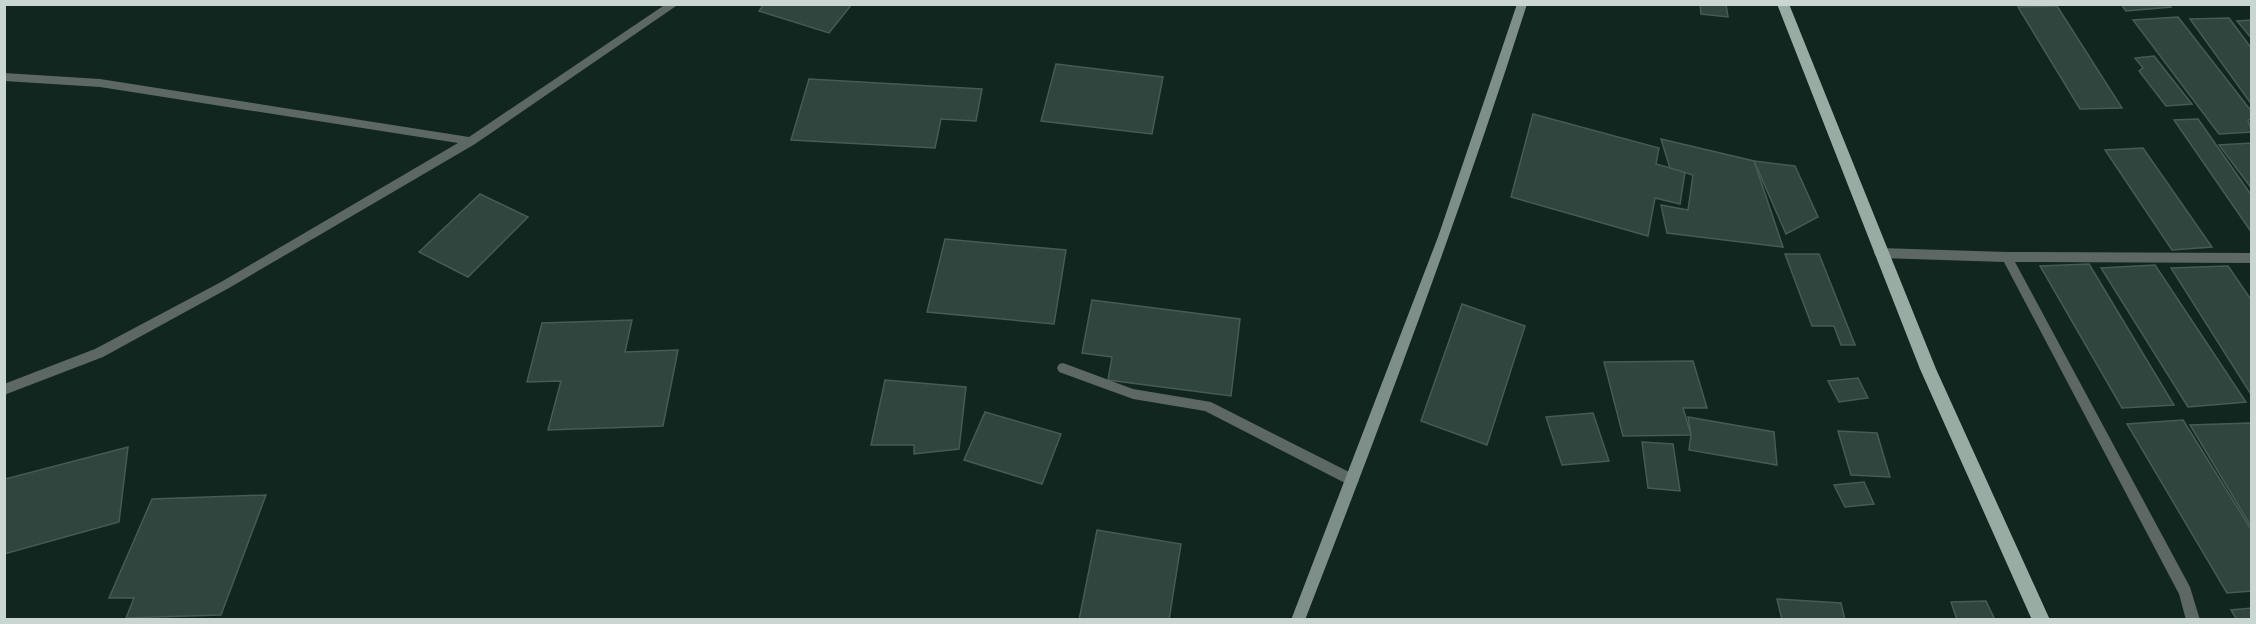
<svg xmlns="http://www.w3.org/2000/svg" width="2256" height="624" viewBox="0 0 2256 624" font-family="Montserrat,sans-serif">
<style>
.building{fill:#30453d;stroke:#455b53;stroke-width:1.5}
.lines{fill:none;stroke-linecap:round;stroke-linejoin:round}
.street{fill:#5d6763;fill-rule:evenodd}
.secondary{fill:#7e8e88;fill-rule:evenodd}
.primary{fill:#98aca4;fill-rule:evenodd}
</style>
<rect width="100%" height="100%" fill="#122620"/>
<g class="building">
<path d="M 764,4 L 852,4 L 829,33 L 759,11 Z"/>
<path d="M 1700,4 L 1726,4 L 1728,17 L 1701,14 Z"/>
<path d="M 2121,4 L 2169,4 L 2171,7 L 2126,11 Z"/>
<path d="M 2057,6 L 2122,108 L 2080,109 L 2018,7 Z"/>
<path d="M 2178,17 L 2252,112 L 2252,119 L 2248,120 L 2252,132 L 2219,134 L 2133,20 Z"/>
<path d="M 2229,18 L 2252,49 L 2252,105 L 2190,19 Z"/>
<path d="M 2252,20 L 2252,39 L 2237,21 Z"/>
<path d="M 2154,56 L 2192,104 L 2166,106 L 2139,71 L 2143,68 L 2135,58 Z"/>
<path d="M 1056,64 L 1163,77 L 1152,134 L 1041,121 Z"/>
<path d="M 809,79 L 982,89 L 976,121 L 941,119 L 935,148 L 791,140 Z"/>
<path d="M 1533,114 L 1659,148 L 1656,164 L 1685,172 L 1680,204 L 1655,198 L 1648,236 L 1511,197 Z"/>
<path d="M 2198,119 L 2252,196 L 2252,233 L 2174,120 Z"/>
<path d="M 1661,139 L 1754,161 L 1783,247 L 1667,233 L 1661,205 L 1688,210 L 1693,175 L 1670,168 Z"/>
<path d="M 2252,143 L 2252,189 L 2219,145 Z"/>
<path d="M 2143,148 L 2212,247 L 2172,250 L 2105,150 Z"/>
<path d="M 1754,161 L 1795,166 L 1818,217 L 1786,234 Z"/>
<path d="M 480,194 L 528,217 L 468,277 L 419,252 Z"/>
<path d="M 945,239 L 1066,250 L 1054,324 L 927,312 Z"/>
<path d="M 1785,254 L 1819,254 L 1855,345 L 1841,345 L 1834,326 L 1812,326 Z"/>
<path d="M 2089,264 L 2174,405 L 2122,408 L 2040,266 Z"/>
<path d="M 2155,265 L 2246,402 L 2188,407 L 2101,268 Z"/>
<path d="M 2228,266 L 2252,301 L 2252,396 L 2171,268 Z"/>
<path d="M 1092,300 L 1240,319 L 1231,396 L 1108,380 L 1112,357 L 1082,353 Z"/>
<path d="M 1462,304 L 1525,326 L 1487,445 L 1421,421 Z"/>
<path d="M 632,320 L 625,352 L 678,350 L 663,426 L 548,430 L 561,381 L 527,382 L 542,323 Z"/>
<path d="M 1693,361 L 1707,408 L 1683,408 L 1691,435 L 1623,436 L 1604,362 Z"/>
<path d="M 1858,378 L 1868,398 L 1839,402 L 1828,381 Z"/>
<path d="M 885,380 L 966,387 L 959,449 L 914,454 L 914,445 L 871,445 Z"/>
<path d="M 985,412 L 1061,434 L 1042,484 L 964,460 Z"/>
<path d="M 1593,413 L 1609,461 L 1562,465 L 1546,417 Z"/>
<path d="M 1688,417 L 1774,432 L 1777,465 L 1689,450 L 1691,435 Z"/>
<path d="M 2183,420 L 2252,531 L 2252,591 L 2227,593 L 2127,424 Z"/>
<path d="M 2250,423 L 2252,425 L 2252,528 L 2190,425 Z"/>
<path d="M 1838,431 L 1877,433 L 1890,477 L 1851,475 Z"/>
<path d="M 1642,442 L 1673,444 L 1680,491 L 1648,488 Z"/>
<path d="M 128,447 L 119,522 L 4,554 L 5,479 Z"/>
<path d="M 1864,482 L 1874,504 L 1845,507 L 1834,485 Z"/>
<path d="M 266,495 L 221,615 L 126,618 L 134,598 L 109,598 L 152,499 Z"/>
<path d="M 1097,530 L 1181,544 L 1169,620 L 1079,620 Z"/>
<path d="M 1777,599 L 1841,603 L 1845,620 L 1782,620 Z"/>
<path d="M 1986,601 L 1995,620 L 1957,620 L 1951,602 Z"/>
<path d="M 2252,608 L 2252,620 L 2237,620 L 2231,610 Z"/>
</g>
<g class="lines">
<g class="street">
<path d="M 666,4 L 679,4 L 475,144 L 229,288 L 103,357 L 4,395 L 4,384 L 95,349 L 221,282 L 458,143 L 100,87 L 4,81 L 4,73 L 100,79 L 469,137 Z"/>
<path d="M 1880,248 L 2007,252 L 2252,253 L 2252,263 L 2015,262 L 2190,587 L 2200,620 L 2186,620 L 2179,594 L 2004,262 L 1880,258 L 1876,256 L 1874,253 L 1876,250 Z"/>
<path d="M 1063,363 L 1133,389 L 1211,402 L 1357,476 L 1359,480 L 1357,484 L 1352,486 L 1347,484 L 1205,411 L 1133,399 L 1059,372 L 1057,368 L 1059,364 Z"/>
</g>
<path class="secondary" d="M 1517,4 L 1527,4 C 1461,212 1384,416 1305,620 L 1291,620 L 1438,237 Z"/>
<path class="primary" d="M 1777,4 L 1789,4 L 1936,369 L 2050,620 L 2032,620 L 1920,369 Z"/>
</g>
<rect width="2256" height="624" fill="none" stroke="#cad6d1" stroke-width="12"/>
</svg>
